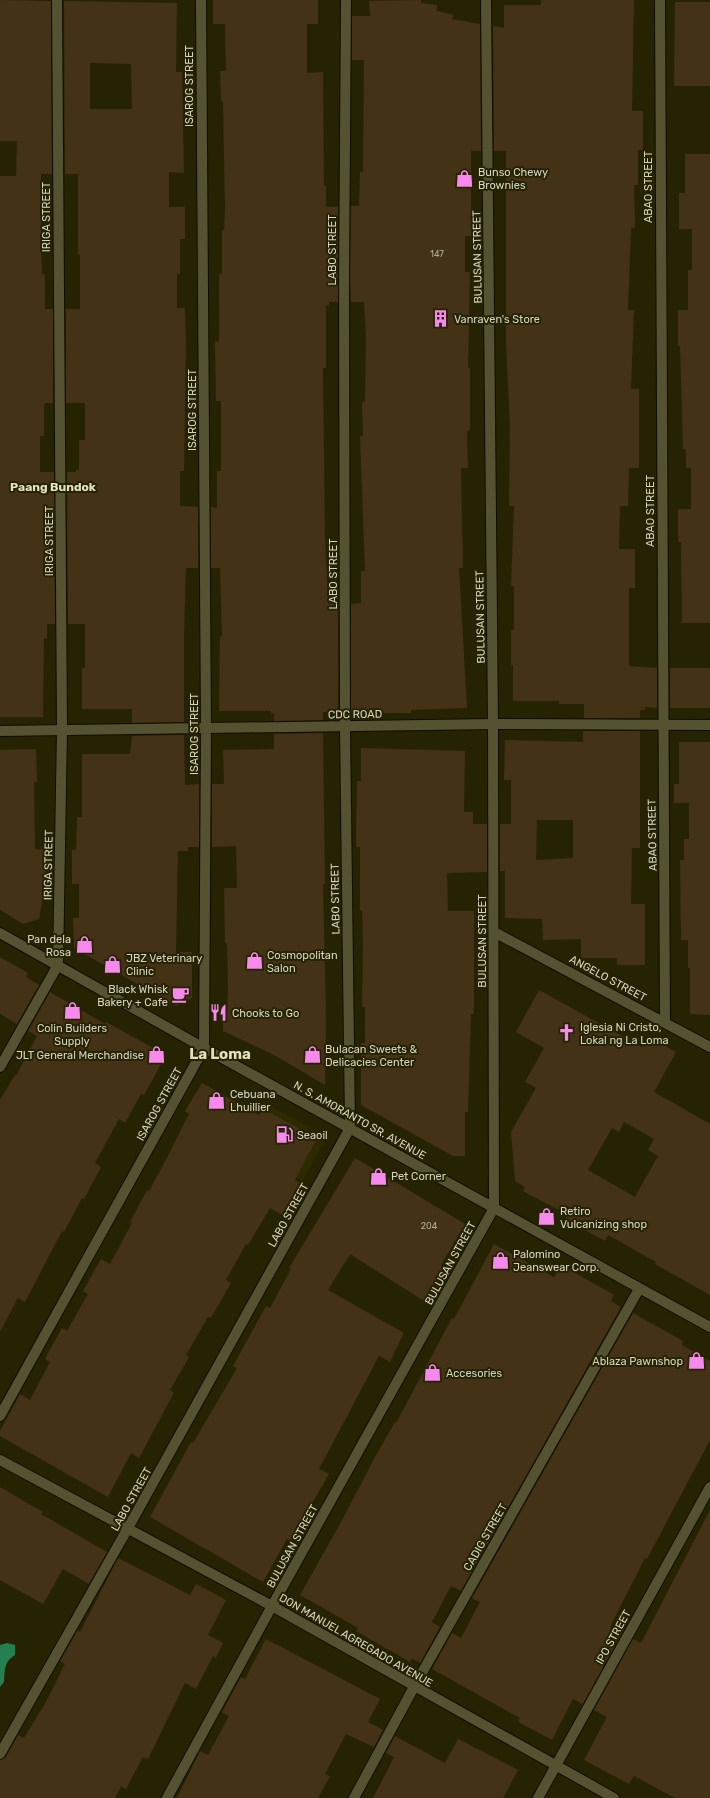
<svg xmlns="http://www.w3.org/2000/svg" width="710" height="1798" viewBox="0 0 710 1798" font-family="Rubik,sans-serif">
<style>
.built{fill:#2d2900}
.water{fill:#247f51}
.building{fill:#433216;fill-rule:evenodd}
.lines{fill:none;stroke-linecap:round;stroke-linejoin:round}
.minor-casing{stroke:#0e0c00;stroke-width:12}
.minor{stroke:#555231;stroke-width:10}
.labels{text-anchor:middle;stroke-width:4;stroke-linejoin:round;paint-order:stroke}
.number-label{font-size:9px;fill:#b0ac97}
.street-label{font-size:11px;fill:#d5d4c2;stroke:#262303}
.poi-label{font-size:11px;fill:#d5d4c2;stroke:#262303;text-anchor:start}
.neighbourhood-label{font-size:12px;font-weight:bold;fill:#e3e1bb;stroke:#262303}
.district-label{font-size:15px;font-weight:bold;fill:#e3e1bb;stroke:#262303}
</style>
<rect width="100%" height="100%" fill="#262303"/>
<path class="built" d="M 265,1103 L 326,1136 L 303,1181 L 241,1147 Z"/>
<path class="water" d="M 7,1643 L 15,1645 L 15,1655 C 4,1662 5,1669 4,1682 L 0,1687 L 0,1645 Z"/>
<g class="building">
<path d="M 0,0 L 51,1 L 52,174 L 41,174 L 41,238 L 42,274 L 45,274 L 45,309 L 53,309 L 53,403 L 45,403 L 44,406 L 44,436 L 40,436 L 40,472 L 54,472 L 55,624 L 47,624 L 47,639 L 44,639 L 43,717 L 0,717 L 0,176 L 16,176 L 17,141 L 0,141 Z"/>
<path d="M 213,0 L 318,0 L 318,24 L 307,24 L 307,73 L 323,72 L 324,186 L 326,186 L 326,207 L 338,207 L 338,302 L 329,302 L 329,305 L 326,305 L 326,368 L 323,368 L 325,536 L 328,604 L 338,604 L 338,712 L 323,712 L 323,720 L 274,721 L 274,713 L 271,713 L 271,711 L 219,711 L 220,636 L 222,636 L 220,568 L 211,568 L 211,507 L 217,508 L 217,471 L 221,471 L 221,401 L 216,401 L 215,342 L 218,342 L 219,339 L 219,274 L 222,274 L 222,230 L 224,230 L 225,210 L 223,101 L 221,101 L 220,71 L 226,71 L 225,24 L 213,24 Z"/>
<path d="M 421,0 L 421,3 L 437,5 L 437,11 L 454,15 L 452,19 L 480,24 L 481,151 L 471,151 L 471,236 L 465,236 L 465,272 L 470,272 L 468,368 L 470,368 L 470,430 L 467,431 L 468,468 L 461,468 L 463,568 L 459,568 L 467,708 L 411,710 L 411,713 L 360,713 L 360,712 L 351,712 L 351,604 L 361,603 L 361,571 L 365,571 L 360,436 L 363,436 L 362,402 L 365,402 L 366,335 L 364,302 L 351,302 L 350,280 L 351,206 L 359,206 L 360,172 L 363,172 L 364,60 L 352,60 L 352,16 L 370,16 L 369,1 Z"/>
<path d="M 541,0 L 634,0 L 632,111 L 643,111 L 643,150 L 638,150 L 638,185 L 634,185 L 635,228 L 631,228 L 628,310 L 634,310 L 631,389 L 639,389 L 639,468 L 629,468 L 628,506 L 620,506 L 619,549 L 635,549 L 635,588 L 629,588 L 629,666 L 657,668 L 657,708 L 645,707 L 645,710 L 640,710 L 640,718 L 584,718 L 584,704 L 559,704 L 559,701 L 513,701 L 513,665 L 511,665 L 511,630 L 514,630 L 514,586 L 511,586 L 514,506 L 509,506 L 510,425 L 506,345 L 506,151 L 494,151 L 493,26 L 504,28 L 504,5 L 541,5 Z"/>
<path d="M 64,1 L 177,3 L 176,72 L 182,72 L 184,173 L 169,172 L 169,207 L 185,207 L 185,239 L 180,239 L 180,274 L 177,274 L 177,308 L 185,308 L 186,342 L 184,471 L 180,471 L 180,506 L 198,507 L 198,568 L 186,568 L 184,634 L 184,722 L 132,723 L 132,709 L 82,709 L 82,668 L 85,668 L 85,624 L 68,624 L 67,472 L 76,472 L 76,470 L 79,470 L 79,440 L 85,440 L 85,403 L 66,403 L 66,309 L 80,309 L 80,255 L 78,255 L 78,174 L 65,174 ZM 90,63 L 131,64 L 132,109 L 90,109 Z"/>
<path d="M 675,2 L 710,2 L 710,86 L 674,86 Z"/>
<path d="M 685,154 L 710,154 L 710,623 L 682,623 L 681,542 L 678,542 L 678,509 L 691,509 L 691,468 L 686,468 L 686,449 L 683,449 L 680,346 L 678,346 L 678,310 L 688,310 L 688,270 L 692,270 L 692,229 L 679,229 L 679,193 L 685,193 Z"/>
<rect x="670" y="668" width="40" height="40"/>
<path d="M 583,731 L 640,731 L 640,848 L 632,848 L 631,904 L 645,904 L 645,965 L 617,965 L 617,958 L 581,958 L 581,939 L 543,940 L 542,919 L 505,918 L 505,871 L 500,871 L 500,824 L 511,824 L 511,780 L 504,780 L 505,740 L 583,742 ZM 537,820 L 573,820 L 573,858 L 536,860 Z"/>
<path d="M 323,733 L 325,884 L 323,884 L 326,1017 L 325,1085 L 276,1056 L 223,1031 L 223,1013 L 227,1014 L 228,987 L 227,943 L 225,943 L 224,888 L 237,888 L 236,846 L 212,847 L 212,784 L 224,784 L 223,750 L 274,749 L 274,734 Z"/>
<path d="M 184,735 L 185,785 L 199,784 L 199,847 L 188,847 L 188,851 L 178,851 L 176,952 L 192,952 L 192,998 L 176,1006 L 74,948 L 73,918 L 79,918 L 79,884 L 72,884 L 72,850 L 76,849 L 77,817 L 82,817 L 82,754 L 130,754 L 132,736 Z"/>
<path d="M 679,742 L 710,742 L 710,1015 L 690,1014 L 690,968 L 688,968 L 688,940 L 681,940 L 680,860 L 684,860 L 684,839 L 689,839 L 689,803 L 674,803 L 674,784 L 679,784 Z"/>
<path d="M 361,748 L 465,751 L 464,812 L 473,812 L 473,824 L 487,824 L 487,872 L 447,873 L 448,911 L 474,911 L 474,1014 L 471,1014 L 468,1112 L 465,1112 L 465,1156 L 453,1156 L 361,1105 L 361,1043 L 365,1043 L 365,1007 L 362,1007 L 363,944 L 362,910 L 360,910 L 360,847 L 356,847 L 357,781 L 361,781 Z"/>
<path d="M 36,749 L 37,782 L 34,782 L 35,849 L 50,850 L 45,884 L 42,884 L 42,902 L 39,919 L 23,924 L 0,910 L 0,750 Z"/>
<path d="M 0,957 L 28,973 L 26,977 L 39,985 L 17,1024 L 0,1014 Z"/>
<path d="M 539,990 L 642,1047 L 648,1036 L 676,1052 L 654,1092 L 710,1124 L 710,1295 L 655,1264 L 656,1262 L 608,1235 L 605,1241 L 565,1219 L 568,1215 L 523,1191 L 525,1187 L 515,1181 L 511,1132 L 536,1088 L 525,1082 L 544,1048 L 516,1032 ZM 624,1122 L 654,1139 L 648,1150 L 658,1156 L 635,1197 L 588,1170 L 612,1128 L 619,1132 Z"/>
<path d="M 50,992 L 105,1024 L 106,1022 L 166,1055 L 144,1095 L 141,1094 L 125,1123 L 119,1119 L 95,1163 L 101,1167 L 84,1199 L 82,1198 L 64,1232 L 62,1231 L 25,1302 L 18,1298 L 0,1332 L 0,1100 L 15,1075 L 16,1076 L 37,1036 L 28,1031 Z"/>
<path d="M 202,1083 L 259,1115 L 263,1109 L 317,1138 L 295,1180 L 300,1183 L 282,1215 L 270,1208 L 248,1245 L 246,1244 L 226,1280 L 231,1283 L 211,1318 L 208,1317 L 186,1355 L 189,1357 L 170,1390 L 174,1393 L 154,1430 L 139,1458 L 131,1453 L 108,1497 L 0,1436 L 0,1431 L 20,1394 L 30,1400 L 50,1362 L 45,1359 L 62,1328 L 67,1331 L 88,1294 L 83,1291 L 101,1259 L 110,1264 L 132,1223 L 130,1222 L 147,1190 L 149,1191 L 168,1156 L 189,1114 L 185,1111 Z"/>
<path d="M 355,1158 L 465,1224 L 441,1265 L 444,1267 L 424,1301 L 350,1254 L 328,1290 L 404,1333 L 390,1362 L 379,1356 L 319,1469 L 329,1474 L 290,1541 L 287,1539 L 263,1582 L 150,1517 L 191,1442 L 193,1443 L 237,1368 L 233,1366 L 266,1306 L 270,1308 L 291,1269 L 289,1268 Z"/>
<path d="M 494,1244 L 554,1277 L 561,1265 L 614,1295 L 611,1301 L 621,1307 L 461,1591 L 451,1586 L 432,1622 L 440,1627 L 420,1663 L 412,1658 L 410,1662 L 356,1631 L 358,1628 L 300,1595 L 340,1524 L 375,1457 L 395,1422 L 396,1423 L 452,1318 L 454,1319 Z"/>
<path d="M 633,1313 L 683,1341 L 682,1345 L 710,1361 L 710,1440 L 647,1559 L 645,1558 L 610,1627 L 622,1633 L 583,1704 L 573,1699 L 552,1740 L 518,1722 L 520,1718 L 432,1669 L 452,1633 L 461,1638 L 480,1602 L 472,1598 Z"/>
<path d="M 0,1487 L 43,1512 L 41,1514 L 107,1552 L 89,1584 L 63,1569 L 43,1604 L 0,1580 Z"/>
<path d="M 710,1510 L 710,1798 L 675,1798 L 634,1776 L 629,1784 L 584,1760 L 607,1717 L 594,1710 L 633,1639 L 641,1643 Z"/>
<path d="M 118,1558 L 190,1595 L 196,1584 L 226,1600 L 208,1635 L 223,1643 L 216,1658 L 213,1656 L 196,1689 L 185,1683 L 148,1759 L 143,1757 L 126,1789 L 121,1786 L 115,1798 L 0,1798 L 0,1760 L 6,1757 L 18,1735 L 24,1738 L 46,1702 L 65,1664 L 60,1661 L 78,1630 L 80,1632 Z"/>
<path d="M 266,1639 L 380,1699 L 368,1722 L 383,1730 L 374,1747 L 346,1734 L 325,1774 L 330,1776 L 318,1798 L 177,1798 L 200,1751 L 208,1755 L 229,1716 L 222,1712 L 241,1677 L 245,1679 Z"/>
<path d="M 395,1736 L 445,1763 L 458,1739 L 518,1770 L 503,1798 L 373,1798 L 394,1757 L 386,1753 Z"/>
</g>
<g class="lines">
<defs>
<g id="minor">
<path d="M 660,0 L 665,1022"/>
<path d="M 0,731 L 493,724 L 710,725"/>
<path d="M 494,932 L 710,1047"/>
<path d="M 0,933 L 204,1048 L 710,1327"/>
<path d="M 0,1067 L 58,965 L 62,729 L 57,0"/>
<path d="M 0,1416 L 204,1048 L 206,728 L 201,0"/>
<path d="M 0,1460 L 272,1606 L 614,1798"/>
<path d="M 0,1754 L 128,1528 L 350,1128 L 345,727 L 344,280 L 346,0"/>
<path d="M 167,1798 L 272,1606 L 494,1208 L 493,724 L 486,0"/>
<path d="M 354,1798 L 414,1687 L 639,1289"/>
<path d="M 538,1798 L 710,1487"/>
</g>
</defs>
<use href="#minor" class="minor-casing"/>
<use href="#minor" class="minor"/>
</g>
<defs>
<symbol id="shop-bare" viewBox="-9 -9 18 18"><path d="M-5-2.5h2.3a2.7 3.5 0 0 1 5.4 0H5L5.5 6h-11ZM-1.5-2.5h3a1.5 2.3 0 0 0-3 0Z" fill="#f788ec" stroke="#262303" stroke-width="2.5" paint-order="stroke"/></symbol>
<symbol id="building-bare" viewBox="-9 -9 18 18"><path d="M-4-6H4V6H1V3H-1V6H-4ZM-2.5-4.3h1.7v1.8h-1.7ZM.8-4.3h1.7v1.8H.8ZM-2.5-1h1.7V.8h-1.7ZM.8-1h1.7V.8H.8Z" fill="#f788ec" stroke="#262303" stroke-width="2.5" paint-order="stroke"/></symbol>
<symbol id="cafe-bare" viewBox="-9 -9 18 18"><path d="M-5.5-4.5H6V0H3Q3 3.5 0 3.5H-2.5Q-5.5 3.5-5.5 0ZM3-3.2v2h1.7v-2ZM-6 4.5H4V6H-6Z" fill="#f788ec" stroke="#262303" stroke-width="2.5" paint-order="stroke"/></symbol>
<symbol id="restaurant-bare" viewBox="-9 -9 18 18"><path d="M-5-6h1v4h1v-4h1v4h1v-4h1v5L-1.5 .5V6h-2V.5L-5-1ZM5-6V6H3V1.5H1.5Q1.5-4 5-6Z" fill="#f788ec" stroke="#262303" stroke-width="2.5" paint-order="stroke"/></symbol>
<symbol id="church-bare" viewBox="-9 -9 18 18"><path d="M-1.2-6h2.4v3.5h3.3v2.4h-3.3V6h-2.4V-.1h-3.3v-2.4h3.3Z" fill="#f788ec" stroke="#262303" stroke-width="2.5" paint-order="stroke"/></symbol>
<symbol id="fuel-bare" viewBox="-9 -9 18 18"><path d="M-5.5-6h7V0h2V4h1.3V-2.5L3-4.5l.8-.8L6-3V5H2.5V1h-1V6h-7ZM-4.2-4.7v3.2H.2V-4.7Z" fill="#f788ec" stroke="#262303" stroke-width="2.5" paint-order="stroke"/></symbol>
</defs>
<g fill-rule="evenodd">
<use href="#shop-bare" x="452" y="166" width="25" height="25"/>
<use href="#building-bare" x="428" y="306" width="25" height="25"/>
<use href="#shop-bare" x="72" y="932" width="25" height="25"/>
<use href="#shop-bare" x="242" y="948" width="25" height="25"/>
<use href="#shop-bare" x="100" y="952" width="25" height="25"/>
<use href="#cafe-bare" x="168" y="982" width="25" height="25"/>
<use href="#shop-bare" x="60" y="998" width="25" height="25"/>
<use href="#restaurant-bare" x="206" y="1000" width="25" height="25"/>
<use href="#church-bare" x="554" y="1020" width="25" height="25"/>
<use href="#shop-bare" x="144" y="1042" width="25" height="25"/>
<use href="#shop-bare" x="300" y="1042" width="25" height="25"/>
<use href="#shop-bare" x="204" y="1088" width="25" height="25"/>
<use href="#fuel-bare" x="272" y="1122" width="25" height="25"/>
<use href="#shop-bare" x="366" y="1164" width="25" height="25"/>
<use href="#shop-bare" x="534" y="1204" width="25" height="25"/>
<use href="#shop-bare" x="488" y="1248" width="25" height="25"/>
<use href="#shop-bare" x="684" y="1348" width="25" height="25"/>
<use href="#shop-bare" x="420" y="1360" width="25" height="25"/>
</g>
<g class="labels">
<g class="number-label">
<text x="437" y="257">147</text>
<text x="429" y="1229">204</text>
</g>
<g class="street-label">
<text transform="translate(189 86) rotate(-90)" y="4">ISAROG STREET</text>
<text transform="translate(648 187) rotate(-90)" y="4">ABAO STREET</text>
<text transform="translate(46 217) rotate(-90)" y="4">IRIGA STREET</text>
<text transform="translate(332 250) rotate(-90)" y="4">LABO STREET</text>
<text transform="translate(477 257) rotate(-91)" y="4">BULUSAN STREET</text>
<text transform="translate(192 410) rotate(-90)" y="4">ISAROG STREET</text>
<text transform="translate(650 511) rotate(-90)" y="4">ABAO STREET</text>
<text transform="translate(49 541) rotate(-90)" y="4">IRIGA STREET</text>
<text transform="translate(333 574) rotate(-90)" y="4">LABO STREET</text>
<text transform="translate(480 617) rotate(-91)" y="4">BULUSAN STREET</text>
<text transform="translate(355 714) rotate(-1)" y="4">CDC ROAD</text>
<text transform="translate(194 734) rotate(-90)" y="4">ISAROG STREET</text>
<text transform="translate(652 835) rotate(-91)" y="4">ABAO STREET</text>
<text transform="translate(48 865) rotate(-89)" y="4">IRIGA STREET</text>
<text transform="translate(335 899) rotate(-91)" y="4">LABO STREET</text>
<text transform="translate(482 941) rotate(-90)" y="4">BULUSAN STREET</text>
<text transform="translate(608 978) rotate(28)" y="4">ANGELO STREET</text>
<text transform="translate(159 1104) rotate(-61)" y="4">ISAROG STREET</text>
<text transform="translate(360 1120) rotate(29)" y="4">N. S. AMORANTO SR. AVENUE</text>
<text transform="translate(288 1215) rotate(-61)" y="4">LABO STREET</text>
<text transform="translate(450 1263) rotate(-61)" y="4">BULUSAN STREET</text>
<text transform="translate(131 1499) rotate(-61)" y="4">LABO STREET</text>
<text transform="translate(485 1537) rotate(-60)" y="4">CADIG STREET</text>
<text transform="translate(292 1546) rotate(-61)" y="4">BULUSAN STREET</text>
<text transform="translate(613 1637) rotate(-61)" y="4">IPO STREET</text>
<text transform="translate(356 1640) rotate(30)" y="4">DON MANUEL AGREGADO AVENUE</text>
</g>
<g class="poi-label">
<text x="478" y="176">Bunso Chewy<tspan x="478" dy="13">Brownies</tspan></text>
<text x="454" y="323">Vanraven's Store</text>
<text x="71" y="943" text-anchor="end">Pan dela<tspan x="71" dy="13">Rosa</tspan></text>
<text x="267" y="959">Cosmopolitan<tspan x="267" dy="13">Salon</tspan></text>
<text x="126" y="962">JBZ Veterinary<tspan x="126" dy="13">Clinic</tspan></text>
<text x="168" y="993" text-anchor="end">Black Whisk<tspan x="168" dy="13">Bakery + Cafe</tspan></text>
<text x="232" y="1017">Chooks to Go</text>
<text x="580" y="1031">Iglesia Ni Cristo,<tspan x="580" dy="13">Lokal ng La Loma</tspan></text>
<text x="72" y="1032" text-anchor="middle">Colin Builders<tspan x="72" dy="13">Supply</tspan></text>
<text x="325" y="1053">Bulacan Sweets &amp;<tspan x="325" dy="13">Delicacies Center</tspan></text>
<text x="144" y="1059" text-anchor="end">JLT General Merchandise</text>
<text x="230" y="1098">Cebuana<tspan x="230" dy="13">Lhuillier</tspan></text>
<text x="297" y="1139">Seaoil</text>
<text x="391" y="1180">Pet Corner</text>
<text x="560" y="1215">Retiro<tspan x="560" dy="13">Vulcanizing shop</tspan></text>
<text x="513" y="1258">Palomino<tspan x="513" dy="13">Jeanswear Corp.</tspan></text>
<text x="683" y="1365" text-anchor="end">Ablaza Pawnshop</text>
<text x="446" y="1377">Accesories</text>
</g>
<g class="neighbourhood-label">
<text x="53" y="491">Paang Bundok</text>
</g>
<g class="district-label">
<text x="220" y="1059">La Loma</text>
</g>
</g>
</svg>
